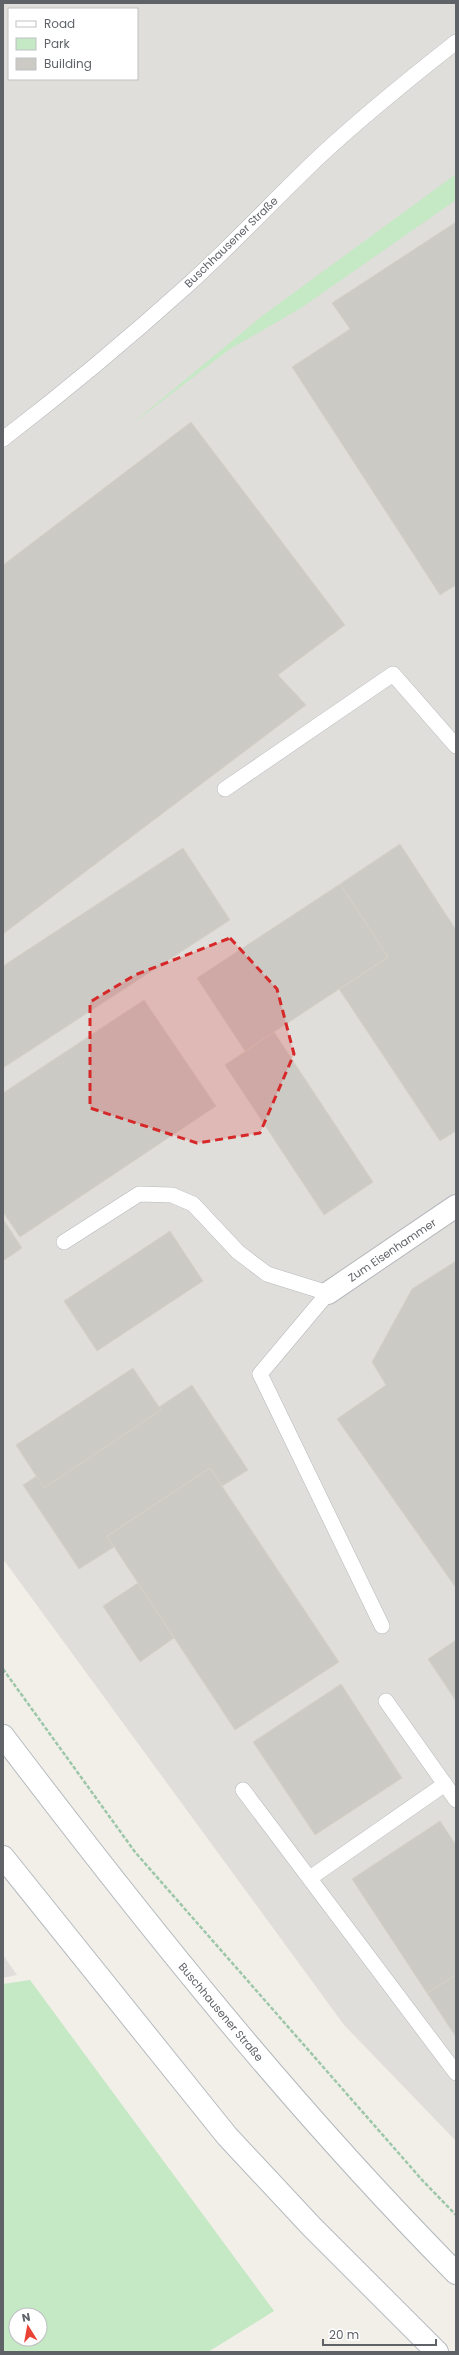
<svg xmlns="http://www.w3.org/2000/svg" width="459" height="2355" viewBox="0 0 459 2355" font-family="Poppins,sans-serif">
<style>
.industrial{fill:#e0deda;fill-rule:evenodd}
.green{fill:#c5e8c5;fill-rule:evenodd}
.building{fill:#cccac5;stroke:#d6d1c6}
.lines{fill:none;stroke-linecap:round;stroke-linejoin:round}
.service-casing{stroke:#b5b8bc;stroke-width:16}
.minor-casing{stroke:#b5b8bc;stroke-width:24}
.secondary-casing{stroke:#b6babf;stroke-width:24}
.path{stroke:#9cc7a9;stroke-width:2.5;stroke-dasharray:4 2;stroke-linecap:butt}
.service{stroke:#fff;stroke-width:15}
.minor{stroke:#fff;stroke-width:22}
.secondary{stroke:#fff;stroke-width:22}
.marked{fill:#d62828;fill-opacity:0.2;stroke:#d62828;stroke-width:3;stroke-dasharray:8 5;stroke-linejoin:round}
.labels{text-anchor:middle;stroke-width:3.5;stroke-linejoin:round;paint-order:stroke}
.street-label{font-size:11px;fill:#5f6368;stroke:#fff}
</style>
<rect width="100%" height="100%" fill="#f1efe8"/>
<g class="industrial">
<path d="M 3,3 L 456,3 L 456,2141 L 344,2025 L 3,1559 ZM 9,9 L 137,9 L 137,79 L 9,79 Z"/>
<path d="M 3,1955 L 17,1975 L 3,1978 Z"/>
</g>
<g class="green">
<path d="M 456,174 L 456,200 L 301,308 L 230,349 L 128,427 L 262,316 Z"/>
<path d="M 30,1980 L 274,2311 L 208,2352 L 3,2352 L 3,1984 ZM 16,2315 L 40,2315 L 40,2339 L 16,2339 Z"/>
</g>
<g class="building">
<path d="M 456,222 L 456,585 L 440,595 L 292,367 L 350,329 L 332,303 Z"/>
<path d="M 191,422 L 345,625 L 278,675 L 306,705 L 3,934 L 3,565 Z"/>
<path d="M 400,844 L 456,930 L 456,1131 L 440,1141 L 339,989 L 388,957 L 340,884 Z"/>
<path d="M 183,848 L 230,920 L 3,1068 L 3,966 Z"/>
<path d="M 340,884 L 388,957 L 245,1051 L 197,978 Z"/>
<path d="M 144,1000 L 216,1106 L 20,1237 L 3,1212 L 3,1093 Z"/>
<path d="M 274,1032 L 373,1182 L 324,1215 L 225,1065 Z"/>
<path d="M 3,1219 L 22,1248 L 3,1261 Z"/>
<path d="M 170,1231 L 203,1281 L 97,1351 L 64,1301 Z"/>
<path d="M 456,1261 L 456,1588 L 337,1419 L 386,1385 L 372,1362 L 412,1289 Z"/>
<path d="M 133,1368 L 161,1410 L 44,1488 L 16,1445 Z"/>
<path d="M 192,1385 L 248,1470 L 222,1486 L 210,1468 L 107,1536 L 114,1547 L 79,1569 L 23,1485 L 37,1476 L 44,1488 L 161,1410 L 159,1407 Z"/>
<path d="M 210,1468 L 339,1662 L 235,1730 L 107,1536 Z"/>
<path d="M 138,1583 L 174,1638 L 140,1662 L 103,1606 Z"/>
<path d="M 456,1640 L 456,1701 L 428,1659 Z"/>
<path d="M 341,1684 L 402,1778 L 315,1835 L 253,1742 Z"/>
<path d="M 440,1821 L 456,1845 L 456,1975 L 427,1993 L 352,1879 Z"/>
<path d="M 456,1975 L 456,2037 L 427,1993 Z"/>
</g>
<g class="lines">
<defs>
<g id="service">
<path d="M 3,439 C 67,390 129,338 189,284 C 234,243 275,199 319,157 C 363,116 409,79 456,42"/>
<path d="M 225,789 L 393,674 L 456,746"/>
<path d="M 64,1242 L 139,1194 L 172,1195 L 193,1204 L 238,1252 L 267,1274 L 328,1293 L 260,1374 L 382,1626"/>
<path d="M 386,1701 L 456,1800"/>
<path d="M 243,1790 L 456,2073"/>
<path d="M 310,1878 L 445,1784"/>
</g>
<path id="minor" d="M 328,1293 L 456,1206"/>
<g id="secondary">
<path d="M 3,1736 C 145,1923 291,2106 456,2273"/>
<path d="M 3,1857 L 227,2136 L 311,2226 L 437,2352"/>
</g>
</defs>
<use href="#service" class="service-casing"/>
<use href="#minor" class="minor-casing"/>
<use href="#secondary" class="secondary-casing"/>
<path class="path" d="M 3,1669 L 135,1852 L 423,2181 L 456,2215"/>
<use href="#service" class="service"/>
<use href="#minor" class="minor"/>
<use href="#secondary" class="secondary"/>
</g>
<path class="marked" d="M 230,938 L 277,989 L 294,1054 L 260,1133 L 197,1143 L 90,1108 L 90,1002 L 135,975 Z"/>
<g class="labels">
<g class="street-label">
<text transform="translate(231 242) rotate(-44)" y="4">Buschhausener Straße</text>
<text transform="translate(392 1250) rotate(-34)" y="4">Zum Eisenhammer</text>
<text transform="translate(221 2012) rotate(50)" y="4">Buschhausener Straße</text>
</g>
</g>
<rect width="459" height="2355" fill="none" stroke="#5f6368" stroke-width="8"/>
<rect x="8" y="8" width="130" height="72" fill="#ffffff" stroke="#bfc1c3"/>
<rect x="16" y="21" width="20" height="6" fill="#ffffff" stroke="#bfc1c3"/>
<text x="44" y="28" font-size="12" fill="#5f6368">Road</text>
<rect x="16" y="38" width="20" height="12" fill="#c5e8c5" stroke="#bfc1c3"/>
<text x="44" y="48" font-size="12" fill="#5f6368">Park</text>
<rect x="16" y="58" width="20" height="12" fill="#cccac5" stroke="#bfc1c3"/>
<text x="44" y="68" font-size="12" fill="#5f6368">Building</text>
<g transform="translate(28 2327) rotate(349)"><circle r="19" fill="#ffffff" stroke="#bfc1c3"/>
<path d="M0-3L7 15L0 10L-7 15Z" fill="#ea4335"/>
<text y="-6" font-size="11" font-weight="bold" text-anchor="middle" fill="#5f6368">N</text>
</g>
<path d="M323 2339v6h113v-6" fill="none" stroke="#5f6368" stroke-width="2"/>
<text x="329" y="2339" font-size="12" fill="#5f6368" stroke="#ffffff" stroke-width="3" paint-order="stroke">20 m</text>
</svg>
